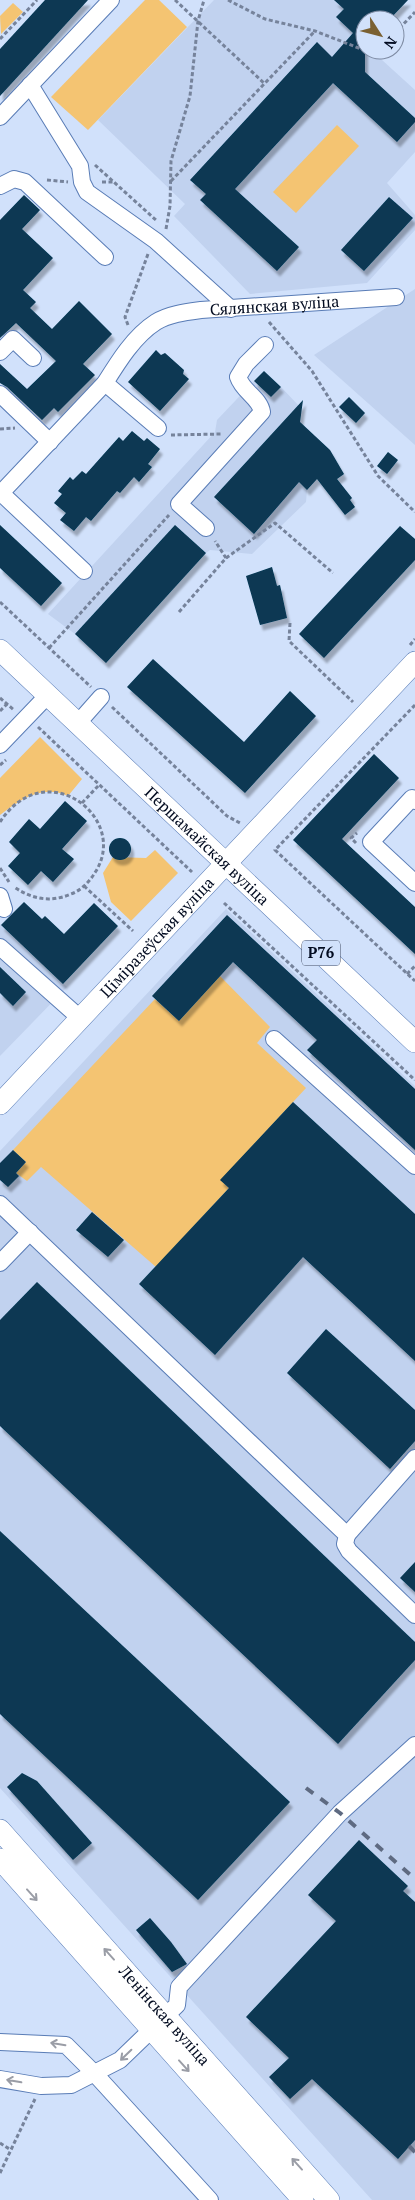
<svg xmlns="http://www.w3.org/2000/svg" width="415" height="2200" viewBox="0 0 415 2200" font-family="'PT Serif',serif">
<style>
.built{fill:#c1d2ef}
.green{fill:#f4c472}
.building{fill:#073753;filter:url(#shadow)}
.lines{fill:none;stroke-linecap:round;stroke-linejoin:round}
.minor-casing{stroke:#597cb6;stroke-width:18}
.major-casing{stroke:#597cb6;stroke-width:22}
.path{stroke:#76839b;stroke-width:3;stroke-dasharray:4 2.5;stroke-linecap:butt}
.minor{stroke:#fff;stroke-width:16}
.major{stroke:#fff;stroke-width:21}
.rail{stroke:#5e6a81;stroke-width:4;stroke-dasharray:9 9;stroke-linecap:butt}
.oneway{stroke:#9a9da6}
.labels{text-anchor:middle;stroke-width:5;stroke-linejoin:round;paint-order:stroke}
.shield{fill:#d1e1fb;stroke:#404b62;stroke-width:1}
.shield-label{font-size:15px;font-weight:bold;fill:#020b20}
.street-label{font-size:16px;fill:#020b20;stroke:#d1e1fb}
</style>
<defs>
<filter id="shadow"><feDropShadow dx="3" dy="5.5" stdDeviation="1" flood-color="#0004"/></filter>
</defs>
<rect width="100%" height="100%" fill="#d1e1fb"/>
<g class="built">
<path d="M 214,0 L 408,0 L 365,20 L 365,50 L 371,50 L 415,90 L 415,152 L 387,183 L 415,215 L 415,230 L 367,283 L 250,294 L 174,216 L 185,204 L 98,120 Z"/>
<path d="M 415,289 L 415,445 L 314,355 Z"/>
<path d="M 254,381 L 271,397 L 281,387 L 300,407 L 300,422 L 330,450 L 299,482 L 307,490 L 306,502 L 252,554 L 210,550 L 206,553 L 106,663 L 75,634 L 48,614 L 215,432 L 217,420 Z"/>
<path d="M 226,909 L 415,1086 L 415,2200 L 372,2200 L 0,1788 L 0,1151 Z"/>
<path d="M 0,924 L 67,987 L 0,1056 Z"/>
</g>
<g class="green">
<path d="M 145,0 L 159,0 L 187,27 L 88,130 L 51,97 Z"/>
<path d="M 13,3 L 23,12 L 1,34 L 0,16 Z"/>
<path d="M 337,125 L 359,146 L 296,213 L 273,192 Z"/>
<path d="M 40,737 L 82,779 L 68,796 C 42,784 20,800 0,815 L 0,778 Z"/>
<path d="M 155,850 L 178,873 L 131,921 L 111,902 L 103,873 L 113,857 L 146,858 Z"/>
<path d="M 220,976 L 270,1027 L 257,1043 L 306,1088 L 221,1180 L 229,1188 L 156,1267 L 41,1167 L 27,1181 L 16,1173 L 26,1162 L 13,1150 L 155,999 L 179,1021 Z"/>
</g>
<g class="building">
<path d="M 45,0 L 88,0 L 0,96 L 0,49 Z"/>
<path d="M 334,0 L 408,0 L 389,20 L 365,20 L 365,72 L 415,118 L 415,122 L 397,142 L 333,83 L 235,189 L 299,247 L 277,271 L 200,200 L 206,194 L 190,180 L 317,42 L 332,57 L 353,33 L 336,17 L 344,9 Z"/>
<path d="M 24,195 L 40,210 L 22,229 L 53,258 L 23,290 L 36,302 L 30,308 L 52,329 L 79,301 L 112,334 L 83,364 L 95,375 L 58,412 L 54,408 L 42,420 L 7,387 L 0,383 L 0,364 L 27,389 L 56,361 L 16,323 L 0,338 L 0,220 Z"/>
<path d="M 389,197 L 413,218 L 364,271 L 341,250 Z"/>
<path d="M 156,350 L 161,355 L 165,353 L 184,370 L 183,374 L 189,379 L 160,411 L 128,382 Z"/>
<path d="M 264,371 L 281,387 L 271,397 L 254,381 Z"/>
<path d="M 349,397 L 365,413 L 356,423 L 339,407 Z"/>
<path d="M 303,400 L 300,422 L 330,450 L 344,474 L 337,479 L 352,498 L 350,500 L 355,507 L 345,515 L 317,479 L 307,490 L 299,482 L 254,534 L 214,497 Z"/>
<path d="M 132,431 L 144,441 L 147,438 L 160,449 L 148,464 L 152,467 L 139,482 L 134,477 L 120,493 L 117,491 L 91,521 L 86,517 L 74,531 L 60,520 L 66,513 L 54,503 L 62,494 L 58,491 L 70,477 L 73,480 L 82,471 L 86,474 L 119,437 L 123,441 Z"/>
<path d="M 388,452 L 398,460 L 387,474 L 377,466 Z"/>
<path d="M 0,525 L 62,583 L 41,606 L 0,568 Z"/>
<path d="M 175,525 L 206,553 L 106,663 L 75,634 Z"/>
<path d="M 400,526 L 415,539 L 415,560 L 324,658 L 299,634 Z"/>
<path d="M 272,567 L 277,586 L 280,585 L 287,618 L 260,625 L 246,576 Z"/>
<path d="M 153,659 L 244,742 L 290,691 L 316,716 L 245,793 L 127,687 Z"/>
<path d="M 374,754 L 399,778 L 342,839 L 415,907 L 415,954 L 293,840 Z"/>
<path d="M 65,801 L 87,821 L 62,849 L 74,859 L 53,882 L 41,871 L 28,885 L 8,866 L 20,853 L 9,842 L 29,819 L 40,829 Z"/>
<circle cx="120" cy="849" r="11"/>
<path d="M 24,902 L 42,919 L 45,916 L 64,934 L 94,903 L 118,926 L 63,984 L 1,925 Z"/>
<path d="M 227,915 L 415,1089 L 415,1150 L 307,1050 L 317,1040 L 233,962 L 179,1021 L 152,996 Z"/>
<path d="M 0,967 L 26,992 L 13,1006 L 0,993 Z"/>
<path d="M 293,1102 L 415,1214 L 415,1361 L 303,1257 L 215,1355 L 139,1284 L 229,1188 L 220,1180 Z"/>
<path d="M 13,1150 L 26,1162 L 16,1173 L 19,1176 L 8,1187 L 0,1180 L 0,1163 Z"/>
<path d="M 92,1212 L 124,1240 L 108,1257 L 76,1230 Z"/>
<path d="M 37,1282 L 415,1642 L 415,1660 L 338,1744 L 0,1426 L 0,1320 Z"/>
<path d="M 326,1329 L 415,1410 L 415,1441 L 390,1469 L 287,1373 Z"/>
<path d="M 0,1531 L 290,1802 L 198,1900 L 0,1714 Z"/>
<path d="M 415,1562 L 415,1592 L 400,1578 Z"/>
<path d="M 22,1773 L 37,1781 L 92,1843 L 73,1860 L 7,1787 Z"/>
<path d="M 359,1840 L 408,1886 L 403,1891 L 415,1902 L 415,2140 L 398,2159 L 312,2079 L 290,2099 L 269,2077 L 289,2058 L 246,2017 L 336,1921 L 308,1895 Z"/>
<path d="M 150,1918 L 171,1942 L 187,1964 L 172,1972 L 136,1930 Z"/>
</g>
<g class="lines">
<defs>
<g id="minor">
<path d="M 30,85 L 80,166 L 82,182 L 87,192 L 156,241 L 231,309"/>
<path d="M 0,117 L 111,0"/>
<path d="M 0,186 L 14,179 L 25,182 L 105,257"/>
<path d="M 0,352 L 13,339 L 33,358"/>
<path d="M 105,383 L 158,428"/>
<path d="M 0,394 L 50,442"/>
<path d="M 0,492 L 84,571"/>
<path id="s1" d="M 1,493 L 105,383 C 118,362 134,336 156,322 C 169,314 186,312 201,310 L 396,297"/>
<path d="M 206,528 L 179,504 L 262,412 C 260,398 243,392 238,377 L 246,364 L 265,345"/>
<path d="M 78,723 L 101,697"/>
<path d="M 0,745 L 48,695"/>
<path d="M 415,801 L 412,798 L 371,842 L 415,883"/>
<path d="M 0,896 L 4,909"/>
<path d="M 0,947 L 81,1019"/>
<path d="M 274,1039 L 415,1166"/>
<path d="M 0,1204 L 347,1535 L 345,1544 L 349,1551 L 415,1615"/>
<path d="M 0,1263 L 30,1232"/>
<path d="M 347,1535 L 415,1458"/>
<path d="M 0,2042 L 66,2045 L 95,2074 L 210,2200"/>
<path d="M 0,2079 L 41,2086 L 71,2085 L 120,2060 L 177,2005 L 179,1987 L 340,1813 L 415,1745"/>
</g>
<g id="major">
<path id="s2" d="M 0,650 L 415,1042"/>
<path id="s3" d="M 0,1104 L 415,662"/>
<path id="s4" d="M 0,1830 L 329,2200"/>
<path d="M 0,1859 L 303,2200"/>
</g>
</defs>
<use href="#minor" class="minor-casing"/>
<use href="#major" class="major-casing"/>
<g class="path">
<path d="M 175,0 L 265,84"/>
<path d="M 228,0 L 265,19 L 315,31 L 374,54 L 378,50"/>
<path d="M 395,33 L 415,12"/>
<path d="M 0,39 L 37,0"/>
<path d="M 95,165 L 157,221"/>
<path d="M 47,180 L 68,182"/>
<path d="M 171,181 L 315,31"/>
<path d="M 102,182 L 115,182"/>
<path d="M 166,229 L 170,206 L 171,161 L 190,96 L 198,21 L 204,0"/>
<path d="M 269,322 L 312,371 L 378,476 L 415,512"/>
<path d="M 128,325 L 125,317 L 148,254"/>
<path d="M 0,429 L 15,428"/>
<path d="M 171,435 L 222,434"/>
<path d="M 226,558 L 275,523 L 333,573"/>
<path d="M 0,602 L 91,687"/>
<path d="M 179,612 L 226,558 L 215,541"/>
<path d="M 290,623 L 289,641 L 353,702"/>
<path d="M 410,645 L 415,639"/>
<path d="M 49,648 L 169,515"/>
<path d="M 0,698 L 14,710"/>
<path d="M 415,705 L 275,850 L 415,981"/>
<path d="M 112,707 L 227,816 L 240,823"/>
<path d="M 0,711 L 7,704"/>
<path d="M 38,727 L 192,872"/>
<path d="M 0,765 L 6,760"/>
<path d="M 82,803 L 99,785"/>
<path d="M 0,822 C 45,753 129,817 96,871 C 90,881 82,890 71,894 C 50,903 32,899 14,887"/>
<path d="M 356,843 L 351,838 L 357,833"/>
<path d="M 0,868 L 9,882"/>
<path d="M 84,886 L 133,931"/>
<path d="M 224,903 L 415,1080"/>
<path d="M 407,974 L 415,966"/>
<path d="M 0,2143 L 11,2150"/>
<path d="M 0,2173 L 35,2099"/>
</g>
<use href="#minor" class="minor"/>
<use href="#major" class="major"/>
<g class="rail">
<path d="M 306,1788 L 340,1813 L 415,1879"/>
<path d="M 409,2146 L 415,2152"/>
</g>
</g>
<defs><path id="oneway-shaft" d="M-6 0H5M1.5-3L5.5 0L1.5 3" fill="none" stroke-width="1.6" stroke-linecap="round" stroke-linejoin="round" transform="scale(1.25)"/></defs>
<g class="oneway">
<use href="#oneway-shaft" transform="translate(32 1895) rotate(48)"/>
<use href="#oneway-shaft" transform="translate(109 1954) rotate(-132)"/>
<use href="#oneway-shaft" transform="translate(58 2044) rotate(-171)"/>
<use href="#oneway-shaft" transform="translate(126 2055) rotate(136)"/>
<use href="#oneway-shaft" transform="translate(184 2066) rotate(48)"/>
<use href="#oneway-shaft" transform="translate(14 2081) rotate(-170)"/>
<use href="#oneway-shaft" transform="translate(297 2164) rotate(-132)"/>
</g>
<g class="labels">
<rect class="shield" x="302" y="940.5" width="38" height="25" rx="4"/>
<g class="shield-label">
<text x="321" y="958">Р76</text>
</g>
<g class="street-label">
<text dy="6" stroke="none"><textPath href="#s1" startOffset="352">Сялянская вуліца</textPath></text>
<text dy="6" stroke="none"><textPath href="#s2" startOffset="285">Першамайская вуліца</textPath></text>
<text dy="6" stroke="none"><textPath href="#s3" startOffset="229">Ціміразеўская вуліца</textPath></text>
<text dy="6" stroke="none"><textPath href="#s4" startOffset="248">Ленінская вуліца</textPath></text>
</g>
</g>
<g transform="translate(380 35) rotate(126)"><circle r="24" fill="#d1e1fb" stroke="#7e8ba3"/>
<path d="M0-4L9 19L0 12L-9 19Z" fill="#7a6032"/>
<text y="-8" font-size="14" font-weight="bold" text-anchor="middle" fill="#020b20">N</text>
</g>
</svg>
